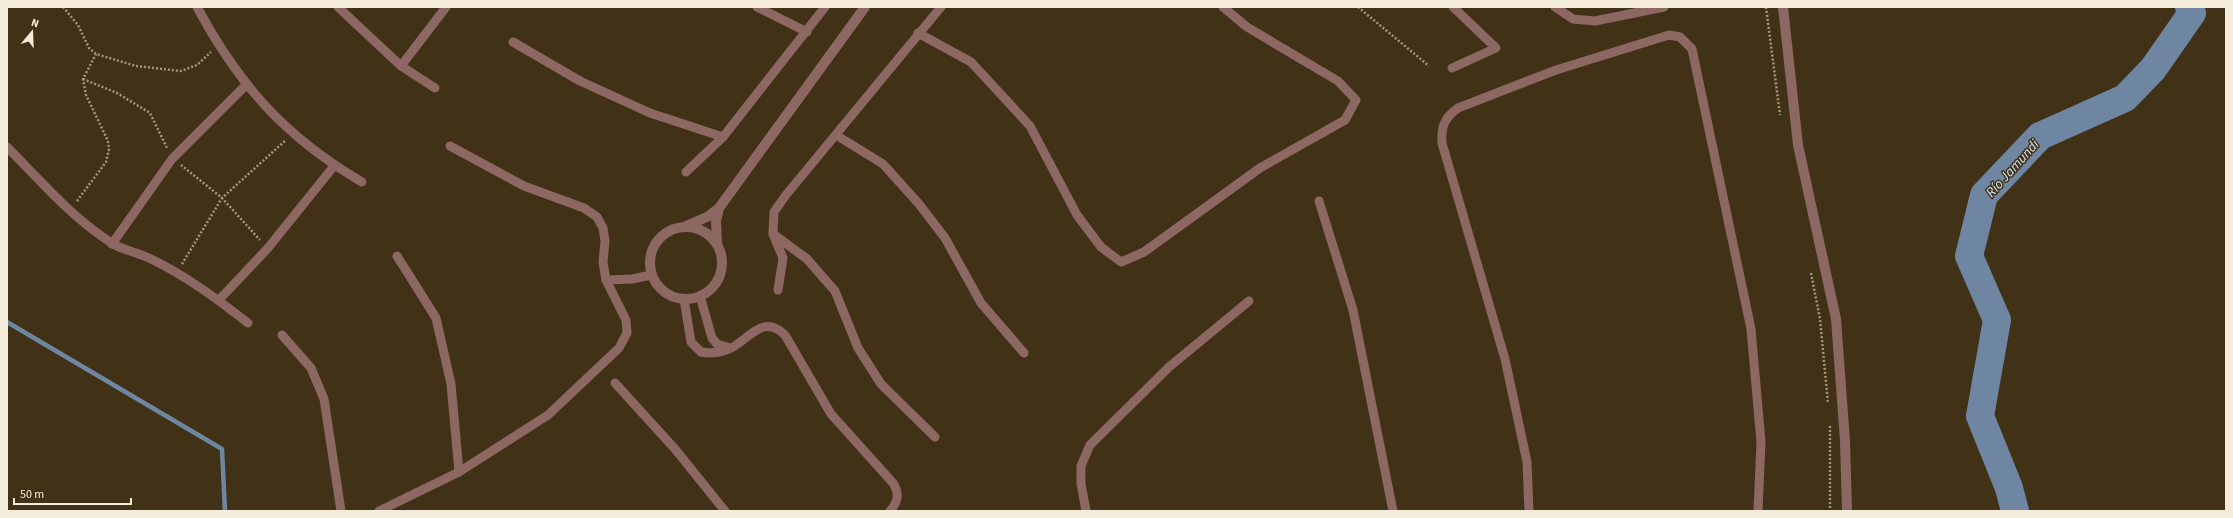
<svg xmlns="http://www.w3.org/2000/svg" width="2233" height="518" viewBox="0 0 2233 518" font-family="'Source Sans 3',sans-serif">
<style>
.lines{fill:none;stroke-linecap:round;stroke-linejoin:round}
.stream{stroke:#6e86a1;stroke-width:4.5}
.river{stroke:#6e86a1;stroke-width:28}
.path{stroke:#a39681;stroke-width:2.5;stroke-dasharray:2 2;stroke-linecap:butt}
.service{stroke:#8d6762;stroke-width:9}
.minor{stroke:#8d6762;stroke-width:10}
.labels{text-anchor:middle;stroke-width:3;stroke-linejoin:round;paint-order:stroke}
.water-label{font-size:14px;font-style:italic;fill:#d2e3f6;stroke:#413217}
</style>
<rect width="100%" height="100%" fill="#413217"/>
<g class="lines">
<path class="stream" d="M 7,322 L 222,449 L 225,511"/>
<path class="river" d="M 2015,511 L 2009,488 L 1980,416 L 1997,320 L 1969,256 L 1984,195 L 2040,136 L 2125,98 L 2153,69 L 2192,13 L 2189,7"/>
<g class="path">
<path d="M 63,7 L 78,25 L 89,48 L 96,54 L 136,66 L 181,71 L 197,65 L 211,52"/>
<path d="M 1358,7 L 1429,66"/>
<path d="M 1766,7 L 1780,115"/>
<path d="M 83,79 L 117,93 L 150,113 L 167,148"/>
<path d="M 181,165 L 222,198 L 260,240"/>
<path d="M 77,201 L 106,162 L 109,149 L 108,141 L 86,95 L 83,79 L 96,54"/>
<path d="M 182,264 L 222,198 L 286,140"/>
<path d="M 1811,273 L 1820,319 L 1828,403"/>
<path d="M 1830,426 L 1830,511"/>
</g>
<g class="service">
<path d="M 197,7 C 239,85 285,137 362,182"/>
<path d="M 338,7 L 401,66 L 435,88"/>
<path d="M 757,7 L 807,32"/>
<path d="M 1555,7 L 1573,19 L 1595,21 L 1664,7"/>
<path d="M 918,33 L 971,62 L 1030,126 L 1077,215 L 1101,247 L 1121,262 L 1144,252 L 1260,168 L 1345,120 L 1356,100 L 1338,81 L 1247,27 L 1223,7"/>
<path d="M 513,42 L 580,81 L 650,113 L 723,137"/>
<path d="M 401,66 L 446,7"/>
<path d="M 1452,68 L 1496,48 L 1453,7"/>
<path d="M 836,135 L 883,164 L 919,204 L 945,238 L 981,303 L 1024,353"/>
<path d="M 7,147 C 40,180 70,216 110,242 C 121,250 137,252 149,258 C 185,275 217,299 248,323"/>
<path d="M 686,172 L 723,137 L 825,7"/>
<path d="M 1319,201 L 1353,310 L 1393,511"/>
<path d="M 773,234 L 807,259 L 835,291 L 858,348 L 881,384 L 935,437"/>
<path d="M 112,244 L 172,159 L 246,85"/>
<path d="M 397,256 L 436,318 L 451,384 L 459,472"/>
<path d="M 606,280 L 632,279 L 651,275"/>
<path d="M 778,290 L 783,258 L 773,234 L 774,212 L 786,195 L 941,7"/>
<path d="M 700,296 L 712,338 L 717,344 L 730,348"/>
<path d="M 684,299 L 691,342 L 701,352 C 711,354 719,353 729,349 C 749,340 762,313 785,335 L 831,414 L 893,483 C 900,494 898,502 890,511"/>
<path d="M 219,300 L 268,248 L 334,166"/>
<path d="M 282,335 L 311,368 L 324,399 L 341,511"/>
<path d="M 615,383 L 675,449 L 725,511"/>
<path d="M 379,511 L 459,472 L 548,415 L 619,348 L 627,333 L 626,320 L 606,280 L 603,262 L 605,241 L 603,228 L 597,217 L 584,208 L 524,186 L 450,146"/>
<path d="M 1086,511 L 1081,484 L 1081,466 L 1090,445 L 1169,367 L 1249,301"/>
<path d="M 1529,511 L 1527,462 L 1505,359 L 1442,143 C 1441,127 1444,118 1458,108 L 1556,70 L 1669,35 L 1680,37 L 1692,49 L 1751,329 L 1761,442 L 1758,511"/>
</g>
<g class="minor">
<path d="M 1783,7 L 1798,145 L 1836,319 L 1845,441 L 1847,511"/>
<path d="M 686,226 L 709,216 L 719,208 L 865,7"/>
<circle cx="686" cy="263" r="36"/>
<path d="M 717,243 L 716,221 L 719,208"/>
</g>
</g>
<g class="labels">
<g class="water-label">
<text transform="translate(2012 168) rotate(-48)" y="5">Río Jamundi</text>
</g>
</g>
<rect width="2233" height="518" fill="none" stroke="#f5ebdb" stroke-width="16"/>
<g transform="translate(32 32) rotate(19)" stroke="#413217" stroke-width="3" paint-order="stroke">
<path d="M0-3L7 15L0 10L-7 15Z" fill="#f5ebdb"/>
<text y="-6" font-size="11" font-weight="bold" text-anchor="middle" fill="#f5ebdb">N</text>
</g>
<path d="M14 498v6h117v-6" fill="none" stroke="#f5ebdb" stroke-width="2"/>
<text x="20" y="498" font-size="12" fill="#f5ebdb" stroke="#413217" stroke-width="3" paint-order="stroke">50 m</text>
</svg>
